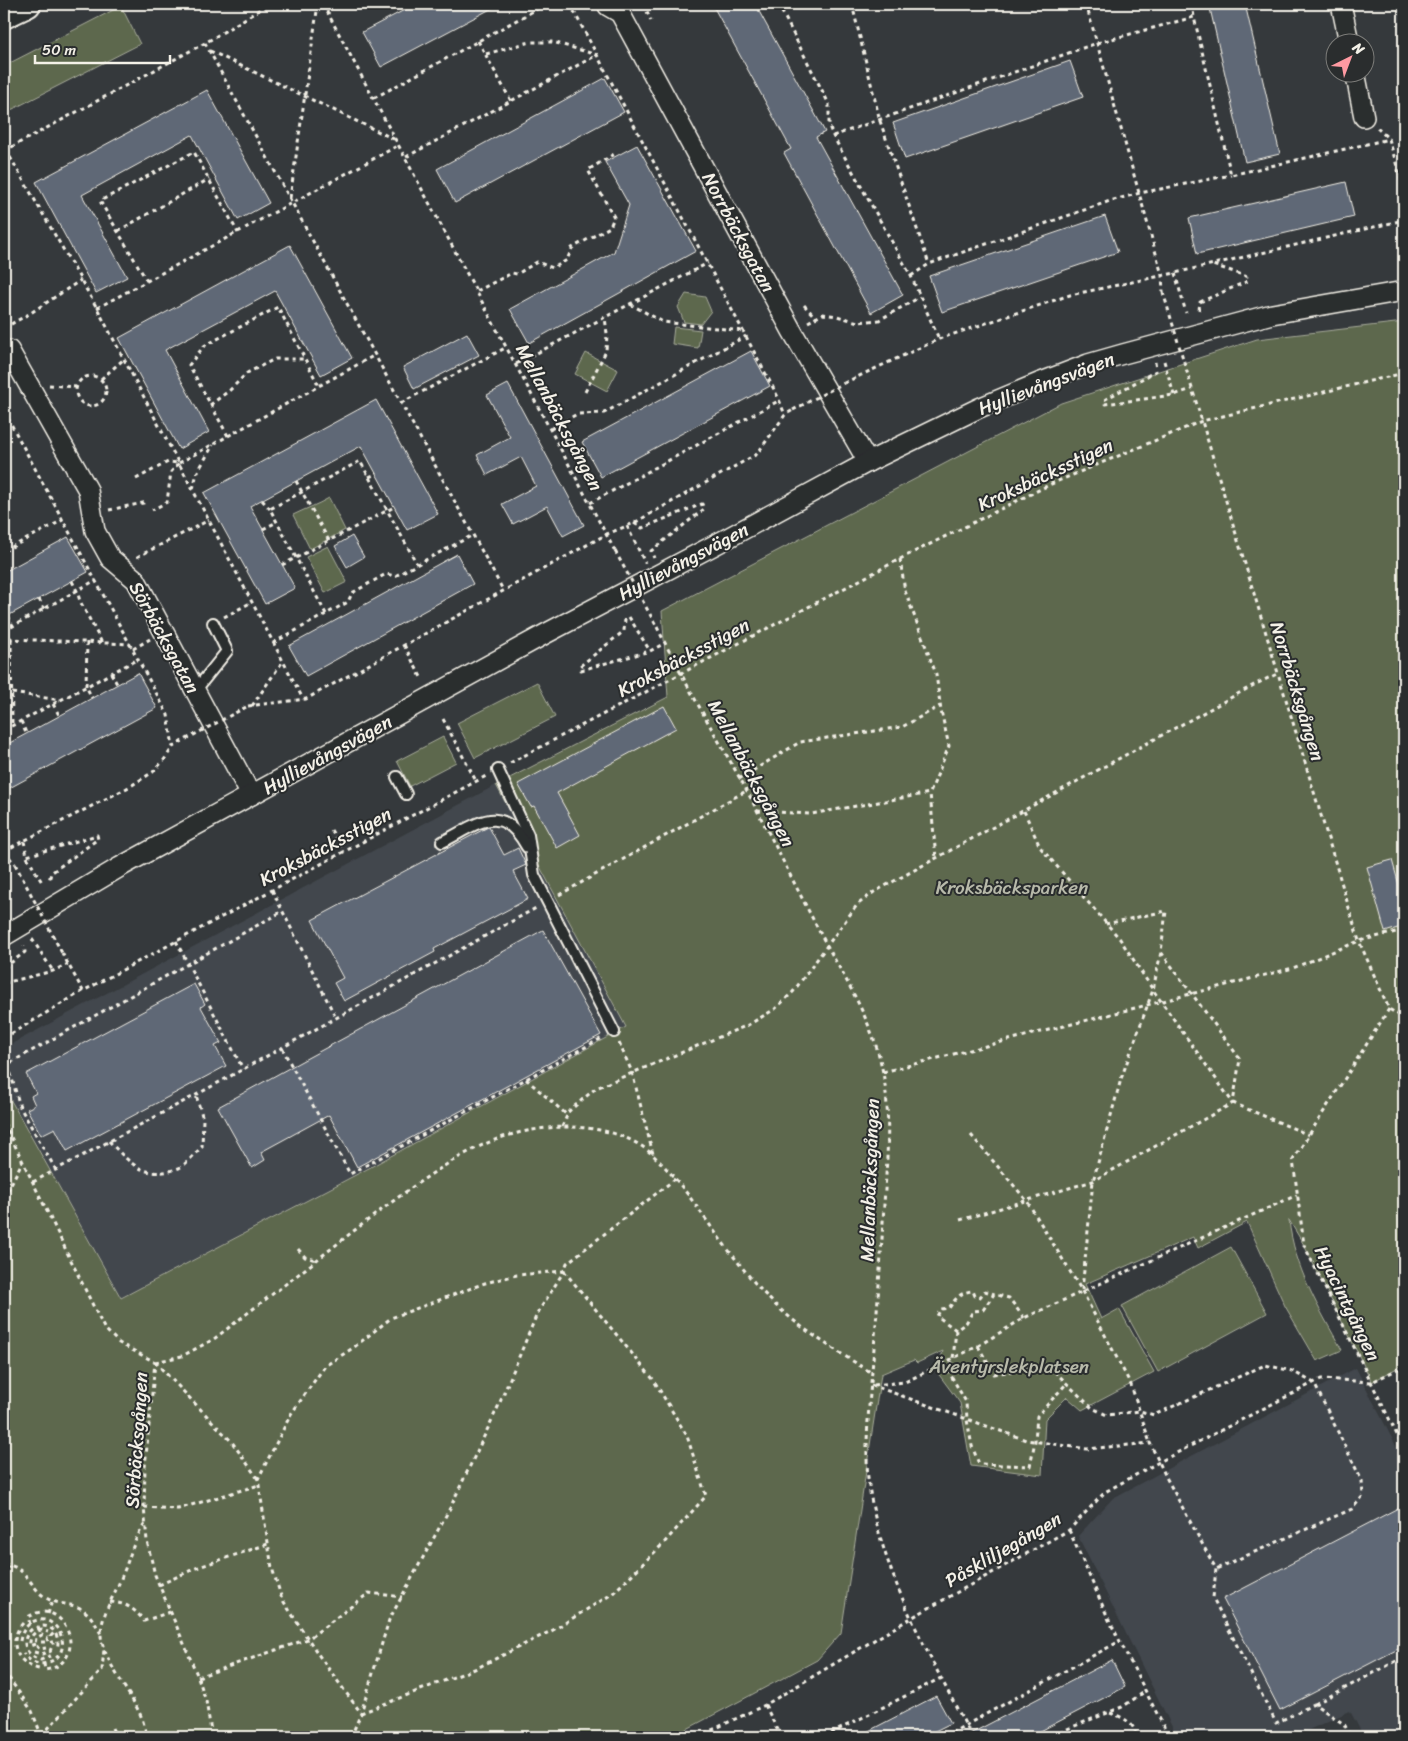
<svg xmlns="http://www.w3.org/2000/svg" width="1408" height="1741" viewBox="0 0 1408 1741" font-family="Sriracha,sans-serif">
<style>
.built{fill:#42474d}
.green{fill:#5d674e;stroke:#a8ac9b}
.building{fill:#5f6876;stroke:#f4f1e8}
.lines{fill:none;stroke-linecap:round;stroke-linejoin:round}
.lane-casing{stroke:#f4f1e8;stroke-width:14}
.street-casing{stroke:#f4f1e8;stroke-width:22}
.secondary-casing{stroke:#f4f1e8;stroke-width:30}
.path{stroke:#f4f1e8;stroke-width:3;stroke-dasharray:4 4;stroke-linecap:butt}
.lane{stroke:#2a2d2e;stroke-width:10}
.street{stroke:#2a2d2e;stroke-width:19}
.secondary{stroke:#2a2d2e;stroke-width:26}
.path-bridge{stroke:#f4f1e8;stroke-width:3;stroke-dasharray:4 4;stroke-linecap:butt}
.labels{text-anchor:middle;stroke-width:4;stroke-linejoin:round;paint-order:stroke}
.street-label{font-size:19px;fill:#f4f1e8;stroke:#2a2d2e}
.park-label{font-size:19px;fill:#b8baaa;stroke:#2a2d2e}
</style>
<rect width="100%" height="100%" fill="#35393c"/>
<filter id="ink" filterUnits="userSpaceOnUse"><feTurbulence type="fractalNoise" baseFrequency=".02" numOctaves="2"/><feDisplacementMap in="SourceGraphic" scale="10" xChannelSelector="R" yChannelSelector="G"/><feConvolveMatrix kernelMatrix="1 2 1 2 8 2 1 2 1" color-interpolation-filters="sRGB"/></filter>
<g filter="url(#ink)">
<g class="built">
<path d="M 496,785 L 626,1027 L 369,1168 L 121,1298 L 4,1088 L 4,1048 Z"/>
<path d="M 1356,1368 L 1404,1462 L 1404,1737 L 1364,1737 L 1350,1711 L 1293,1737 L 1177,1737 L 1078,1536 L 1113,1498 Z"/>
</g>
<g class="green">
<path d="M 121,6 L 140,44 L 9,111 L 4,100 L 4,66 Z"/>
<path d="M 686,294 L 705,297 L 711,311 L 701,324 L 684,322 L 678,307 Z"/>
<path d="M 1404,322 L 1404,1364 L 1372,1382 L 1304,1245 L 1289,1220 C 1294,1267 1319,1309 1342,1350 L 1317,1361 L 1285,1306 L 1247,1222 L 1198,1248 L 1193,1237 L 1085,1284 L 1101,1319 L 1119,1309 L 1154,1372 L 1082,1410 L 1067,1397 L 1045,1419 L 1042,1475 L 971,1466 L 960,1403 L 937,1372 L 943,1351 L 917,1363 L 914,1360 L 881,1374 L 841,1633 L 817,1660 L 672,1737 L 5,1737 L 4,1088 L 121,1298 L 369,1168 L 626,1027 L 496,785 L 668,697 L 662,611 L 1061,403 L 1257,339 Z"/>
<path d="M 674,327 L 701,330 L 698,348 L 672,344 Z"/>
<path d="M 586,353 L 618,370 L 607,391 L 575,374 Z"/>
<path d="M 329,498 L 345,530 L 310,549 L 293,515 C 305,509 317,505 329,498 Z"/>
<path d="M 328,546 L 347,582 L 325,593 L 306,557 Z"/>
<path d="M 537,682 L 555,717 L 475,758 L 457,723 Z"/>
<path d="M 443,737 L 456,762 L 410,786 L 397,761 Z"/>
<path d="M 1231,1247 L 1267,1313 L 1158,1372 L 1122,1306 Z"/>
</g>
<g class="building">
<path d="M 416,4 L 500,4 L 381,67 L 362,32 Z"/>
<path d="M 712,4 L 755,4 L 825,132 L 816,137 L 903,295 L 871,313 L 784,153 L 791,149 Z"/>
<path d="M 1209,4 L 1245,4 L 1280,154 L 1245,162 Z"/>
<path d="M 1070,61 L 1083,97 L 905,159 L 893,123 Z"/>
<path d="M 605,78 L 624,112 L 455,203 L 437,169 Z"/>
<path d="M 207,90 L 269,203 L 238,220 L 192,135 L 82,195 L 127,277 L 96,293 L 36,182 Z"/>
<path d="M 637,145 L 696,251 L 529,343 L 510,309 L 614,252 L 629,205 L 605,162 Z"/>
<path d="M 1346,182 L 1354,217 L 1197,254 L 1189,218 Z"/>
<path d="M 1105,216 L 1118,252 L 942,312 L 929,276 Z"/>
<path d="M 290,245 L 352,358 L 321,375 L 275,291 L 165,350 L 209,432 L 179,449 L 119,338 Z"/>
<path d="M 467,333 L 479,355 L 414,389 L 403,367 Z"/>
<path d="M 751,351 L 770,386 L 601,477 L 582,442 Z"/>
<path d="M 508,384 L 584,525 L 563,536 L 547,506 L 513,524 L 502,504 L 536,486 L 521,457 L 487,475 L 477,455 L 510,437 L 487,395 Z"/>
<path d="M 376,400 L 438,514 L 407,530 L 361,446 L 250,506 L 295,588 L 265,604 L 204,493 Z"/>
<path d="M 352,536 L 364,557 L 347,567 L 335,546 Z"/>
<path d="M 68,537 L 88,572 L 4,618 L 4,572 Z"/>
<path d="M 457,554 L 473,584 L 306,676 L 289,646 Z"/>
<path d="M 138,673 L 157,708 L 4,791 L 4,746 Z"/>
<path d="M 664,706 L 676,728 L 557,793 L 580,835 L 557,848 L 534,806 L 531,807 L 518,784 Z"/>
<path d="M 488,827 L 489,827 L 504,855 L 518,848 L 526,865 L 513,871 L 528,899 L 434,949 L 435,952 L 344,1001 L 334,983 L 343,978 L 312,920 Z"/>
<path d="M 1392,860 L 1404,903 L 1404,926 L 1385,932 L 1367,867 Z"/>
<path d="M 543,930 L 601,1035 L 357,1167 L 329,1115 L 261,1152 L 265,1160 L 252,1168 L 218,1107 L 300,1062 Z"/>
<path d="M 194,984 L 205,1004 L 201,1007 L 221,1043 L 215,1046 L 226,1066 L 67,1151 L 55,1128 L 41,1135 L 27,1109 L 35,1105 L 31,1096 L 36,1093 L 26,1074 Z"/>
<path d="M 1400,1507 L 1404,1515 L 1404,1646 L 1280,1710 L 1223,1599 Z"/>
<path d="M 1112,1660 L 1125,1687 L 1029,1737 L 964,1737 Z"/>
<path d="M 936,1696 L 951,1723 L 923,1737 L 857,1737 Z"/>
</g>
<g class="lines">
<defs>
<g id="lane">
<path d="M 195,691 L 227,651 L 213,623"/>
<path d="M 498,770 L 528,835 L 534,875 L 614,1032"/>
<path d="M 397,777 L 406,794"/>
<path d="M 442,842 C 478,824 501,800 527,847"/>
</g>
<g id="street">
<path d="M 1341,4 L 1349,42"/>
<path d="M 608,6 L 620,13 L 792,331 L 868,462"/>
<path d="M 1355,72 L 1364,117"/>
<path d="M 9,350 L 88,490 L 95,531 L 110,558 L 136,580 L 251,795"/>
<path d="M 4,936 L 120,867 L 547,633 L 724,540 L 868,462 L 979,408 L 1041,382 L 1088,364 L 1123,354 L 1272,314 L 1404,291"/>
</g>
<path id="secondary" d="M 4,15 L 27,4"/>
</defs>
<use href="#lane" class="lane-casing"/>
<use href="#street" class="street-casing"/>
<use href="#secondary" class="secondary-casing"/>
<g class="path">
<path d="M 323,4 L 615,551"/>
<path d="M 570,4 L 778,397 L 785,415"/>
<path d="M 644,4 L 651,21"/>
<path d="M 778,4 L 829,104 L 829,126 L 833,136 L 911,276 L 939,339"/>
<path d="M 852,4 L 880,121 L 929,264"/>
<path d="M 1086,4 L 1162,275 L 1163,292"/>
<path d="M 1192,4 L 1194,17"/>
<path d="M 478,41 L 511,101"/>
<path d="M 205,43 L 503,590"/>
<path d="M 210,51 L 396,140"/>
<path d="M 486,54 L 530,42 L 553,42 L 597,55"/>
<path d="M 374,98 L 546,4"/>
<path d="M 4,114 L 8,108"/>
<path d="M 1377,128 L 1389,139 L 1404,190"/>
<path d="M 833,136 L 1097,43 L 1194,17 L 1231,175 L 1389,139"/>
<path d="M 6,150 L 97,308 L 303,699"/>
<path d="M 4,151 L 205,43 L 269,4"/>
<path d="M 406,157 L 597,55"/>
<path d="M 290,198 L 318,4"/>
<path d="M 118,231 L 209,179"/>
<path d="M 1175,273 L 1186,313"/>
<path d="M 911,276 L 929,264 L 1110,201 L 1140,193 L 1231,175"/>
<path d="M 147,281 L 100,201 L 194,152 L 238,233"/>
<path d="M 477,291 L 512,273 L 517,274 L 537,262 L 553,268 L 567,260 L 572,248 L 610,227 L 614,217 L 588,170 L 614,154"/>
<path d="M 630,304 L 663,322 L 743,331"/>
<path d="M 804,305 L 816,318"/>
<path d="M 97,308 L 399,145"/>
<path d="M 1199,310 L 1200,302 L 1248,281 L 1247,277 L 1243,275 L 1213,265"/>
<path d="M 808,322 L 823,314 L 837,316 L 858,322 L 879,320 L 920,297"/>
<path d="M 4,328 L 29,314 L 81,280"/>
<path d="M 1164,361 L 1174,395"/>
<path d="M 1155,362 L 1156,371 L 1104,400 L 1105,404 L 1174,395 L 1192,389"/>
<path d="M 1184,362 L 1359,941 L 1389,1009 L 1404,1018"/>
<path d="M 516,364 L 708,263"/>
<circle cx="91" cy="391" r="15"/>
<path d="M 101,379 L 124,359"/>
<path d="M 844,383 L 939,339 L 1070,295 L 1175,273 L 1404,220"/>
<path d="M 49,385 L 76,387"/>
<path d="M 585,392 L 606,351 L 607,334 L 605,317"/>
<path d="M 401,403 L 507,347"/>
<path d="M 210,405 L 230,390 L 247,373 L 275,359 L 304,359"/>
<path d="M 4,411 L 168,715 L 173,747"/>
<path d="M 551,429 L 577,414 L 604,413 L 746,336"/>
<path d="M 228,436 L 189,365 L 204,346 L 278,307 L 319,386"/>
<path d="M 179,463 L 375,355"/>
<path d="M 369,477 L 376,474"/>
<path d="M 136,479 L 168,462 L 179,463 L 171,472 L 167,502 L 152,510"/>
<path d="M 296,481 L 329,541"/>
<path d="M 193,489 L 197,473 L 213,445"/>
<path d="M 262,500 L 270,509"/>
<path d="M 590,503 L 780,400"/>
<path d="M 109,510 L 148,502"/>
<path d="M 634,523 L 642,528 L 702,504 L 704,509 L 651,551 L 654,558"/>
<path d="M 627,526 L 645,563"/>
<path d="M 263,529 L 277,522"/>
<path d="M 4,551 L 63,520"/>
<path d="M 137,557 L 209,520"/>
<path d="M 900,559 L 905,591 L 936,674 L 941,711 L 949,746 L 930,793 L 936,858"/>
<path d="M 282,565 L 394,507"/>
<path d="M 72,581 L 77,591 L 80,601 L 102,643"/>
<path d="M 39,599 L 44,609"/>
<path d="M 326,614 L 270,509 L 360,461 L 417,564"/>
<path d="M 8,616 L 13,626"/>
<path d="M 224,617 L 252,602"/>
<path d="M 629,617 L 650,651"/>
<path d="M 625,619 L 624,631 L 580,666 L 581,670 L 650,651 L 665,643"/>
<path d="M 657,627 C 684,682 716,736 746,789 C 770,835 793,881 817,927 C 842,975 873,1019 883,1073 C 891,1116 887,1161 884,1204 C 881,1260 877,1315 872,1371 C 869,1406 865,1443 868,1478 C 879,1571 930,1656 972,1737"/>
<path d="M 6,630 L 11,639 L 130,644"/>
<path d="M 4,631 L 96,580"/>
<path d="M 11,639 L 12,725"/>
<path d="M 87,642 L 86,686 L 92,698"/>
<path d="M 273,643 L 348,602 L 352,593 L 386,574 L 395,576 L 473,535"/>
<path d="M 404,645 L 422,679"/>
<path d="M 133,649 L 150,639"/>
<path d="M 111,673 L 117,684"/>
<path d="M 12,693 L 60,700"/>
<path d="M 53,704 L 59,715"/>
<path d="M 248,706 L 306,699 L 607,534 L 634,523 L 757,454 L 785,415 L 793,410"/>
<path d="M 252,706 L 283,661"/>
<path d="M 443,719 L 476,781"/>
<path d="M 21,721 L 26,733"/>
<path d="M 4,730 L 138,659"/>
<path d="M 510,763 L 900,559 L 1051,484 L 1202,421 L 1404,373"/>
<path d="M 739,779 L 800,742 L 902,727 L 940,706"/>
<path d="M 757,811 L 811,814 L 930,793"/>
<path d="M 1024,811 L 1040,847 L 1120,939 L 1153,990 L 1233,1103 L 1309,1135"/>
<path d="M 331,830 L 344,852"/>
<path d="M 24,841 L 27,856 L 97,835 L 98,839 L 51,873 L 49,881"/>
<path d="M 4,851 L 129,787 L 153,772 L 164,760 L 173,747 L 179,743"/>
<path d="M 4,851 L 15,864"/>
<path d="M 27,857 L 43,884"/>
<path d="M 272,890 L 336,1018"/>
<path d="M 559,895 L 746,791"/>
<path d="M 32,939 L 53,971"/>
<path d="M 176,941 L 243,1069"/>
<path d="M 62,953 L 83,991"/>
<path d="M 4,968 L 25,952 L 24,946"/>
<path d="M 4,983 L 53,971 L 68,964"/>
<path d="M 1389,1009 L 1293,1160 L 1304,1245 L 1404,1449"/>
<path d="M 4,1038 L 83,991 L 486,776"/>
<path d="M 619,1043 L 632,1072 L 653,1154"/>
<path d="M 282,1048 L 350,1174 L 602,1038"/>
<path d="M 883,1072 L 1293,968 L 1359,941 L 1404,930"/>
<path d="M 526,1079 L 567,1115"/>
<path d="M 4,1123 L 104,1328 L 119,1343 L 155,1362 L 145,1467 L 144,1507 L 147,1541 L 155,1575 L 198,1677 L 206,1701 L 212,1737"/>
<path d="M 562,1127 L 569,1111 L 596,1088 L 748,1025 L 775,1009 L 793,992 L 857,905 L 874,892 L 1254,685 L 1279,673"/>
<path d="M 971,1135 L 1027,1201 L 1082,1291 L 1131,1385 L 1150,1443"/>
<path d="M 109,1141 C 130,1164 146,1181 179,1168 C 187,1164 195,1153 202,1147 L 203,1119 L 196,1095"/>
<path d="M 56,1170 L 20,1107 L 8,1064 L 283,911"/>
<path d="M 33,1182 L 196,1095 L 536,908"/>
<path d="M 4,1198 L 22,1162"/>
<path d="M 960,1220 L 1093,1181 L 1233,1103 L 1240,1059 L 1161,952 L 1166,911 L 1106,924"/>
<path d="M 298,1249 L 305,1257 L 316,1260"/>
<path d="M 564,1271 L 653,1379 L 687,1436 L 706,1496 L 663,1544 L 612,1594 L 555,1629 L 477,1668 L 361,1713 L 320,1657 L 282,1599 L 272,1568 L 258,1479 L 291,1414 L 325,1366 L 353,1348 L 391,1318 L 485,1283 L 517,1275 Z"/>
<path d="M 1082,1290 L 1093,1181 L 1121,1079 L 1153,990 L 1161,952"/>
<path d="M 1024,1318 L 1009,1298 L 994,1294 L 983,1310 L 973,1311 L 966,1323 L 956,1330 L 953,1359 L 949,1372 L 966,1402 L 967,1420 L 972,1446 L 979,1464 L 1030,1466 L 1035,1441 L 1037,1416 L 1067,1383"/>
<path d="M 956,1330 L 937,1316 L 941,1309 L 949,1308 C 956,1298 960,1292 973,1291 L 975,1296 L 980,1297 L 985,1291 L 994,1294"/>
<path d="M 978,1346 L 994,1374 L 1048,1365 L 1092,1408 L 1107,1415 L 1140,1411 L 1154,1415 L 1265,1365 L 1292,1371 L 1314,1383 L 1362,1481 L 1363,1496 L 1352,1509 L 1216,1569"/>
<path d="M 155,1362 L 182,1356 L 214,1339 C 259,1304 306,1269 351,1233 C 392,1202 438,1165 485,1144 C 534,1122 613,1117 654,1156 C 685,1185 707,1224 734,1257 C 748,1275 763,1294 780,1309 C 808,1334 840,1353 872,1373"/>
<path d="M 155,1362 L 232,1442 L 258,1479"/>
<path d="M 871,1385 L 1026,1440 L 1087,1449 L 1150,1443 L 1167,1479 L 1216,1569 L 1213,1598 L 1276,1723 L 1314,1704 L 1344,1724 L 1351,1737"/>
<path d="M 874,1385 L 905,1382 L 978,1346 L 1024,1318 L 1297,1195"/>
<path d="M 144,1507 L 178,1509 L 259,1485"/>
<path d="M 145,1524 C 133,1540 130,1558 122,1576 C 115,1595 102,1612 101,1633 C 100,1655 129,1691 139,1712 C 143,1719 145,1729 147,1737"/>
<path d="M 1069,1530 L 1109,1620 L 1169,1737"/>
<path d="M 4,1564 C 9,1565 14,1566 18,1569 C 29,1576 34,1590 45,1597 C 55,1604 64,1603 75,1606 C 88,1610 95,1622 101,1634"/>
<path d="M 4,1575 L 10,1566"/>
<path d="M 159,1585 L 196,1568 L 268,1544"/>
<path d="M 110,1602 C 126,1603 134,1608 144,1621 L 170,1612"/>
<path d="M 48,1614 L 52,1601"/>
<path d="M 23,1623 C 7,1641 16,1664 39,1669"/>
<path d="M 30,1624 L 28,1617 C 65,1593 92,1663 45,1670 L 44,1664"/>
<path d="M 32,1629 C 19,1640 25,1656 41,1660 L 52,1655 L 50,1651"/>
<path d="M 39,1630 L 38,1627 C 52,1622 61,1637 57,1649"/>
<path d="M 20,1641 C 21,1634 24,1629 29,1624 C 55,1605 80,1654 46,1663 C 36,1666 28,1660 23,1653"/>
<path d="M 41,1642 L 48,1642 L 47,1638 L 42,1635 L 36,1638 L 35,1644 L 39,1649 L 46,1648"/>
<path d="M 35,1644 L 30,1646 C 29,1637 34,1631 42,1630 L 48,1632"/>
<path d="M 34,1652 L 42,1654 L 50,1651 L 53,1644 L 51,1636 L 55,1632"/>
<path d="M 4,1671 L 32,1711 L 42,1737"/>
<path d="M 198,1677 L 308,1639 L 369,1593 L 402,1597"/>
<path d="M 1315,1704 L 1404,1657"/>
<path d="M 765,1705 L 781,1737"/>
<path d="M 1110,1713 C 1122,1717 1135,1722 1136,1737"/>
<path d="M 112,1728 L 116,1737"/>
<path d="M 158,1734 L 160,1737"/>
<path d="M 42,1735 L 102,1670 L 104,1649"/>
<path d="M 351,1737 L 361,1713 L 389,1620 L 450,1508 L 498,1407 L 537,1314 L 564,1271 L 567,1263 L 675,1179"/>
<path d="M 697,1737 L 765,1705 L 911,1618 L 1069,1530 L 1105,1492 L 1159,1462 L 1321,1379 L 1372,1382 L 1404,1366"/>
<path d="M 824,1737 L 941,1678"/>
<path d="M 944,1737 L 1120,1641"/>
<path d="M 1053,1737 L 1065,1730 L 1122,1707 L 1146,1691"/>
</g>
<use href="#lane" class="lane"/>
<use href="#street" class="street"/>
<use href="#secondary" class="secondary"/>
<g class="path-bridge">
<path d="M 1163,292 L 1184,362"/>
<path d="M 793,410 L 844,383"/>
<path d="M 615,551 L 657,627"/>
<path d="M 179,743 L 248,706"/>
<path d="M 15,864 L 62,953"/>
</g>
</g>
</g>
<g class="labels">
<g class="street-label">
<text transform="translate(739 232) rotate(62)" y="7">Norrbäcksgatan</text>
<text transform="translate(1046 383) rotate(-21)" y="7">Hyllievångsvägen</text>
<text transform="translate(560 417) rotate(62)" y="7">Mellanbäcksgången</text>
<text transform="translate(1045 474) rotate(-25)" y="7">Kroksbäcksstigen</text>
<text transform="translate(683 561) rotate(-28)" y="7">Hyllievångsvägen</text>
<text transform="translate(165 637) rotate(61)" y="7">Sörbäcksgatan</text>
<text transform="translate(683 657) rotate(-28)" y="7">Kroksbäcksstigen</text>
<text transform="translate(1298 691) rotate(73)" y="7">Norrbäcksgången</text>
<text transform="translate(327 754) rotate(-29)" y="7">Hyllievångsvägen</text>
<text transform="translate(752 773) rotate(62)" y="7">Mellanbäcksgången</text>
<text transform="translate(325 846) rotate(-28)" y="7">Kroksbäcksstigen</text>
<text transform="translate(869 1180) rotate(-88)" y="7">Mellanbäcksgången</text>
<text transform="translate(1348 1303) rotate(64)" y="7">Hyacintgången</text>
<text transform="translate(136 1440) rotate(-86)" y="7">Sörbäcksgången</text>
<text transform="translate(1003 1549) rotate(-30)" y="7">Påskliljegången</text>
</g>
<g class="park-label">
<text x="1012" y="894">Kroksbäcksparken</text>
<text x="1009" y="1373">Äventyrslekplatsen</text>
</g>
</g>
<rect width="1408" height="1741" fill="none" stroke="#2a2d2e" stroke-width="20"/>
<rect x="10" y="10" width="1388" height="1721" fill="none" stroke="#f4f1e8" stroke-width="2" filter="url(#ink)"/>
<g transform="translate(1350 58) rotate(42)"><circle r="24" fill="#2a2d2e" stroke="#7b7b78"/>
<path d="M0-4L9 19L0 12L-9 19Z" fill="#ff9aa2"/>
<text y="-8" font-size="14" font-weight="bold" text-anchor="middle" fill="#f4f1e8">N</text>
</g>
<path d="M35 55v8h135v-8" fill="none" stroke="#f4f1e8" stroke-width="2.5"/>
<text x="42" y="55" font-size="15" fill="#f4f1e8" stroke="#2a2d2e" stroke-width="4" paint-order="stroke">50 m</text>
</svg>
